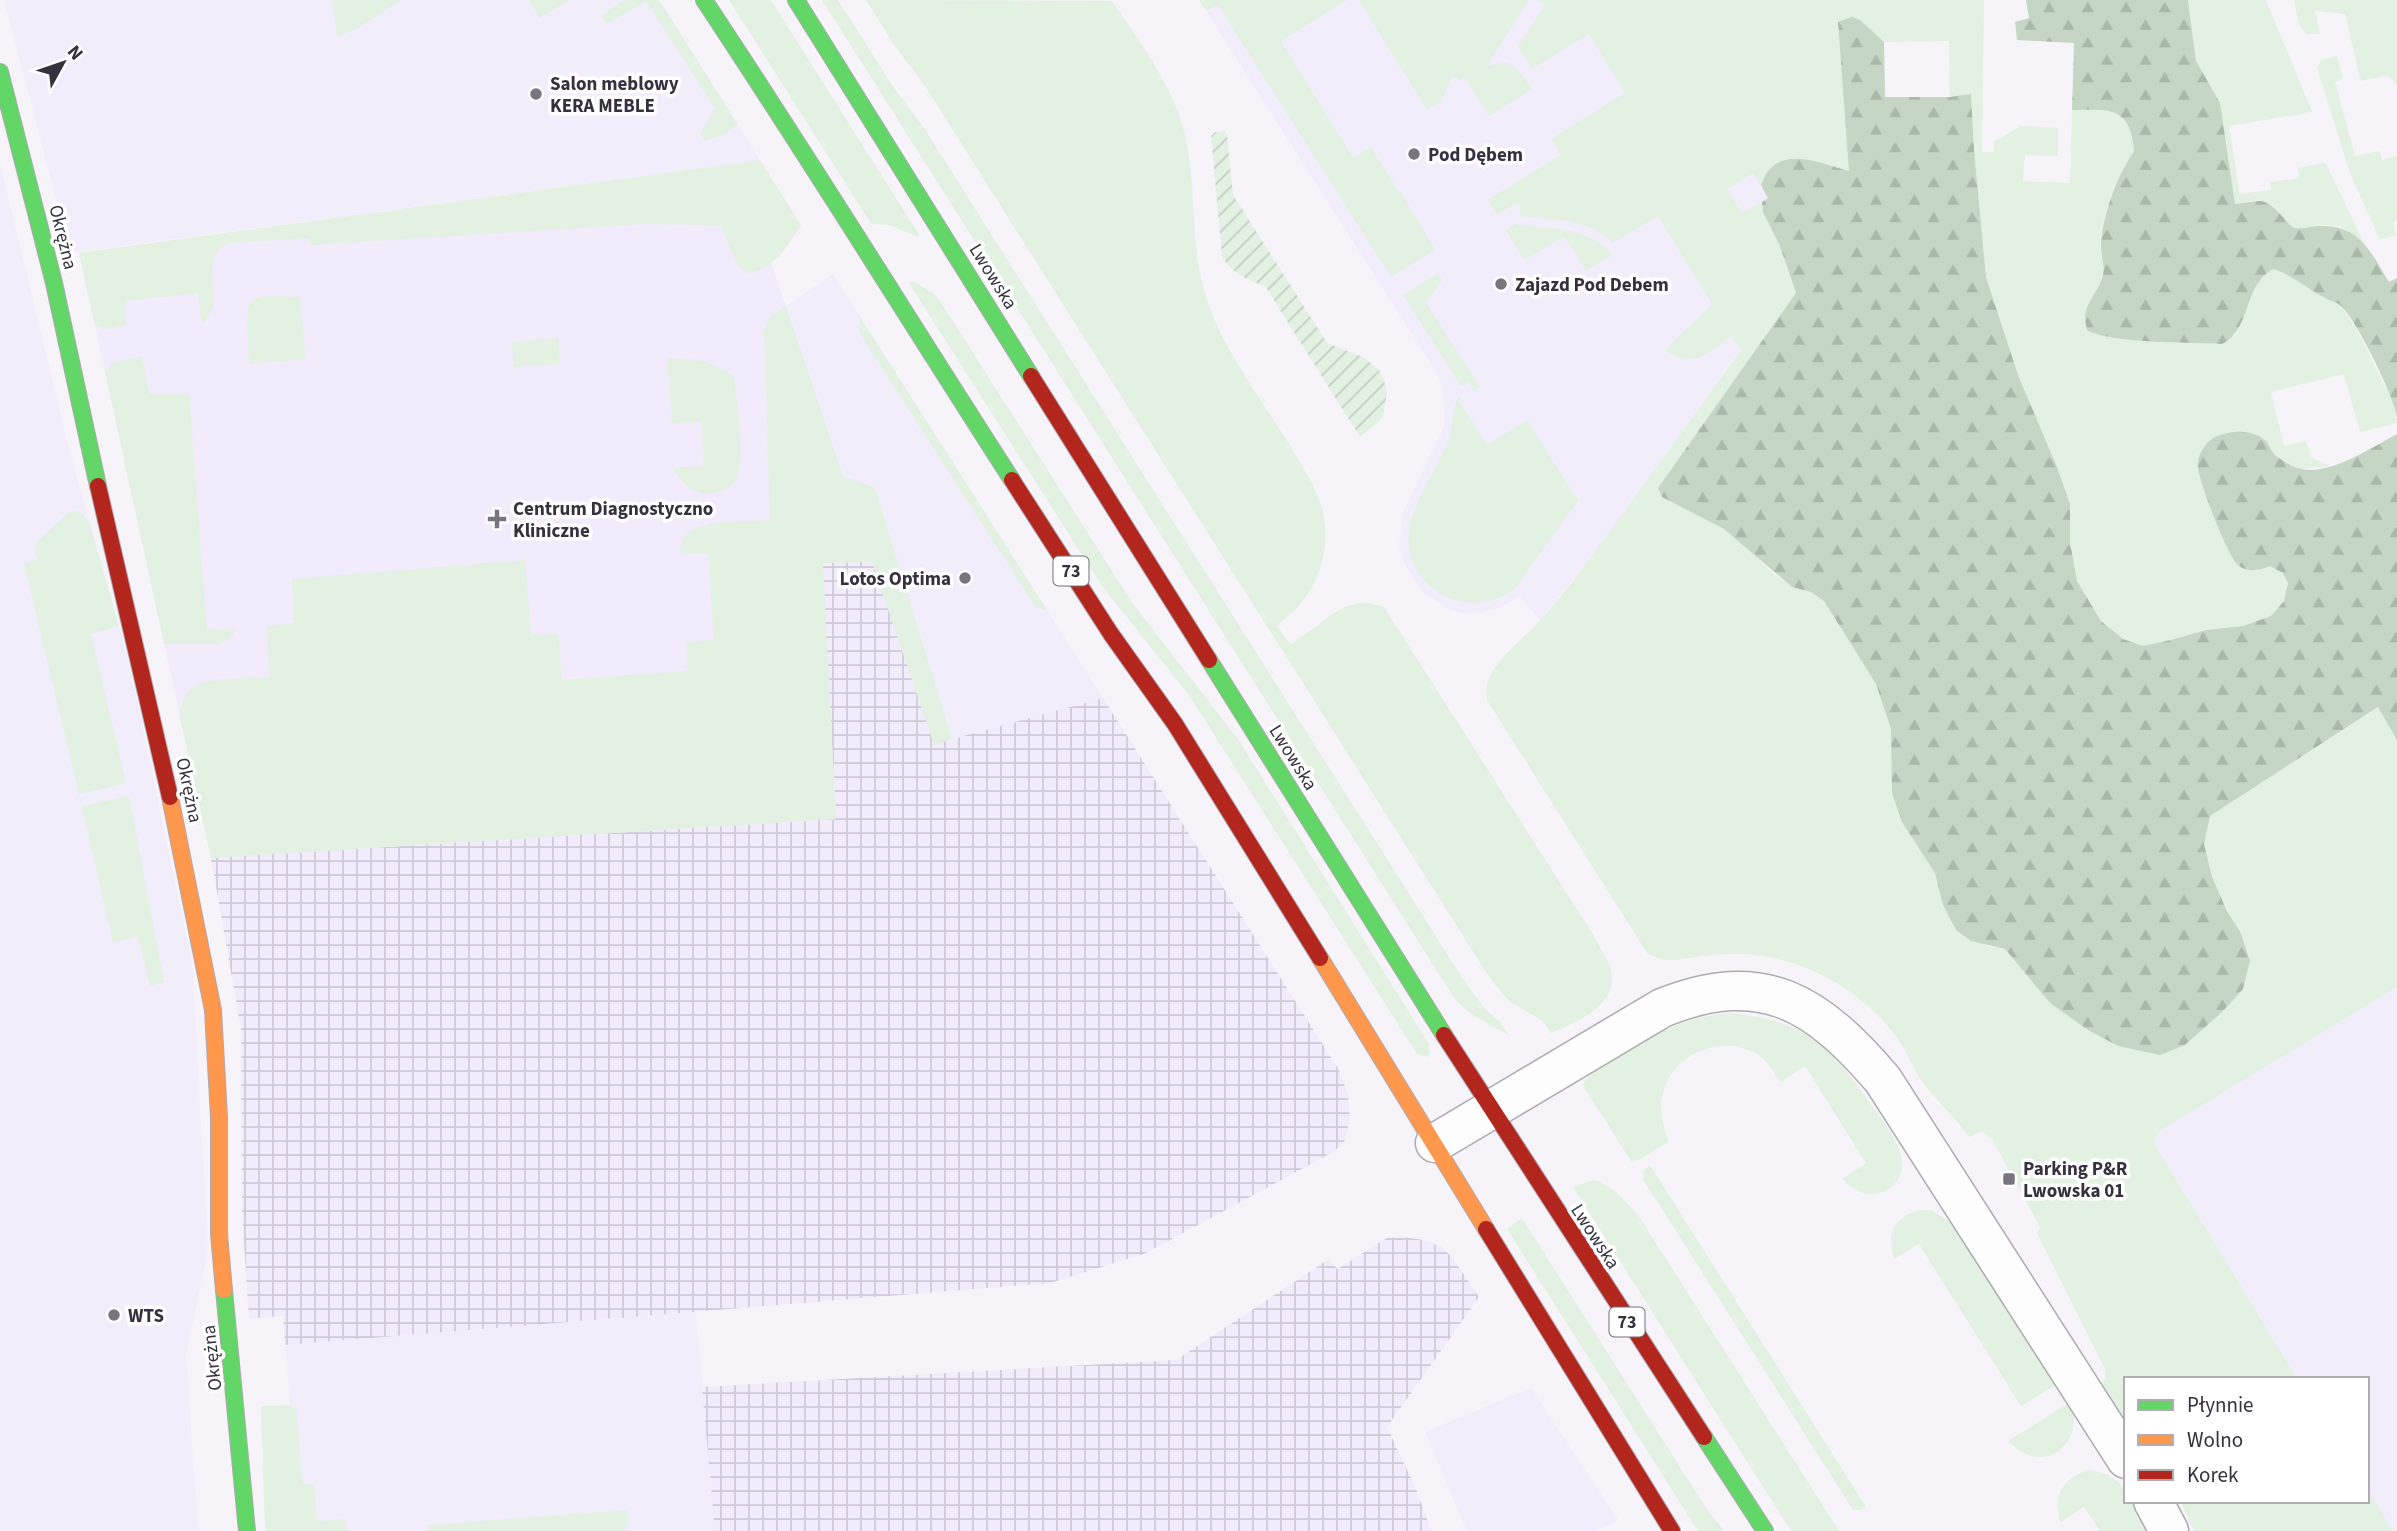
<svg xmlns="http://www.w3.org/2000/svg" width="2397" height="1531" viewBox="0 0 2397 1531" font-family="'Source Sans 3',sans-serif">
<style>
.commercial{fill:#f1edfb}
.industrial{fill:url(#industrial-grid)}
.built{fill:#f1ebfb}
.grass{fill:#e2f1e1}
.forest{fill:url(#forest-firs)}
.garden{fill:url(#garden-furrows)}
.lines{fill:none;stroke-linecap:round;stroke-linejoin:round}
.street-casing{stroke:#aca9b1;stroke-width:41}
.fast-casing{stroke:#aca9b1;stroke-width:18}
.slow-casing{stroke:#aca9b1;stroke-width:18}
.jam-casing{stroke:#aca9b1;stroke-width:18}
.street{stroke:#fefdfe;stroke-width:38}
.fast{stroke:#63d668;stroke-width:16}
.slow{stroke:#ff974d;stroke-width:16}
.jam{stroke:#b3261e;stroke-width:16}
.poi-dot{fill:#79757f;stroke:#fff;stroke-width:2.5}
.labels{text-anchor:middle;stroke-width:7;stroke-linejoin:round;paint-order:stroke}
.shield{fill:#fff;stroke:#726f78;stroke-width:2}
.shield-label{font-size:18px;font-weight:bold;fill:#36313e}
.poi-label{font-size:19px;font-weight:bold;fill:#36313e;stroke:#fff;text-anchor:start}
.street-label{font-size:19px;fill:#36313e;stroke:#fff}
</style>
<defs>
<pattern id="industrial-grid" width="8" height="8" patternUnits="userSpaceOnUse" patternTransform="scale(1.75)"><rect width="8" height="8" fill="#f1ebfb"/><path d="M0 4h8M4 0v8" fill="none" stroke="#cfcad8"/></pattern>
<pattern id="forest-firs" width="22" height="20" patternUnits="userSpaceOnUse" patternTransform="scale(1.75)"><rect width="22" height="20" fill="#c5d6c4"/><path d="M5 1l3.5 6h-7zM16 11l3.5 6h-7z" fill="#aab8a9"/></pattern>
<pattern id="garden-furrows" width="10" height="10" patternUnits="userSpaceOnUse" patternTransform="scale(1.75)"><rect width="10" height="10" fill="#e2f1e1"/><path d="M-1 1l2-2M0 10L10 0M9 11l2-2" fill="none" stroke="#c2cfc2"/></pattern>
</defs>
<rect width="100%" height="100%" fill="#f6f4f9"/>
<g class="commercial">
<path d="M 4,0 L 659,0 L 760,160 L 70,253 Z"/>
<path d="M 1199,0 L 1570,0 L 1873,185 L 1740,350 L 1593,555 L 1540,620 L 1520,596 L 1499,608 L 1483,612 L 1468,614 L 1452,611 L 1422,592 L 1404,563 L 1399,546 L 1403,512 L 1441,434 L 1445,421 L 1443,391 L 1438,375 Z"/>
<path d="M 0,163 L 70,453 L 128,658 L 192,963 L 208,1251 L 186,1354 L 198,1531 L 0,1531 Z"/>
<path d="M 833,274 L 1103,698 L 934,745 L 786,306 Z"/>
<path d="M 2397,987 L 2397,1531 L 2393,1531 L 2367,1489 L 2367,1379 L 2297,1379 L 2154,1143 L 2158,1131 Z"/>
<path d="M 696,1312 L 715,1531 L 301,1531 L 285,1345 Z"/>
<path d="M 1531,1388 L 1618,1520 L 1595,1531 L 1467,1531 L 1425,1432 Z"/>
</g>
<g class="industrial">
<path d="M 872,561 L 934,744 L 1103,698 L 1339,1070 L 1348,1095 L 1350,1118 L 1345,1140 L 1335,1151 L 1144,1254 L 1050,1283 L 285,1345 L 283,1316 L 249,1319 L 242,1211 L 241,1029 L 211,858 L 836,819 L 822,563 Z"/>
<path d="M 1403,1237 L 1423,1240 L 1440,1246 L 1452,1257 L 1479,1297 L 1387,1427 L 1417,1491 L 1431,1531 L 715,1531 L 702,1387 L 1176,1360 L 1329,1259 L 1337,1269 L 1387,1238 Z"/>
</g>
<path class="built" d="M 738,164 L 843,476 L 822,564 L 836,819 L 211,858 L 79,253 Z"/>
<g class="grass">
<path d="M 332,0 L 401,0 L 356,29 L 337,36 Z"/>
<path d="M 528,0 L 569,0 L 540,18 Z"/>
<path d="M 624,0 L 659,0 L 737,123 C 728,134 719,137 705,140 L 700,134 L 715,108 L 646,1 L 607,24 L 601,16 Z"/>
<path d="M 729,0 L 771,0 L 918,233 L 918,237 L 889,225 L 872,224 L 870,222 Z"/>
<path d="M 822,0 L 838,0 L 892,85 L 924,128 L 1463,979 L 1485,1009 L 1501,1023 L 1509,1035 C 1486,1023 1465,1014 1451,993 Z"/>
<path d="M 866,0 L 1112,1 C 1139,41 1172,84 1184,131 C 1196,178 1191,227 1200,274 C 1204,295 1212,314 1221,334 C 1241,373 1268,410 1291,447 C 1305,472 1322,495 1325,525 C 1328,554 1317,586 1297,608 C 1291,614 1283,620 1277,626 L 1290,644 C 1322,627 1345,590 1384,607 L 1592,933 C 1598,944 1606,956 1610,967 C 1622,1004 1577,1022 1551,1033 L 1542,1020 L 1510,1002 L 1491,980 L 995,197 L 927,89 L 895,46 Z"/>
<path d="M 1199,0 L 1347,0 L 1281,41 L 1353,158 L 1371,147 L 1398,191 L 1400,191 L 1435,250 L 1391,277 L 1218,5 L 1206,11 Z"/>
<path d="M 1359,0 L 1529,0 L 1486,67 C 1511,56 1518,68 1532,89 L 1489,116 L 1465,78 L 1460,80 L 1452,76 L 1441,102 L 1427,110 Z"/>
<path d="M 1537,0 L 1984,0 L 1982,152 L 1994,152 L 1994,142 L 2021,126 L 2058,128 L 2058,156 L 2025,155 L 2023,181 L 2070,183 L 2072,110 C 2109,110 2129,105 2134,150 C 2117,176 2103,212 2100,243 C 2100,252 2104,261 2103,271 C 2103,283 2093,295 2087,305 L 2189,342 L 2222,344 L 2237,334 L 2244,313 L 2262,275 L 2273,269 L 2289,274 L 2323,297 L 2340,305 L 2357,330 L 2396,409 L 2397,423 L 2360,432 L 2344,374 L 2271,392 L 2284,446 L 2306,441 L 2311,457 L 2330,466 L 2299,469 L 2274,454 L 2266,442 L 2253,433 L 2236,432 L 2270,566 L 2284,573 L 2288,583 L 2284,601 L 2271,616 L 2243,626 L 2206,630 L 2171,640 L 2143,646 L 2123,639 L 2101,621 L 2077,581 L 2070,542 L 2070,504 L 2057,467 L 2018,375 L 1986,277 L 1974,150 L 1971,95 L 1950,97 L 1949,41 L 1884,42 L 1860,20 L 1838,22 L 1850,171 L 1827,164 L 1764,176 L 1761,185 L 1753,173 L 1727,189 L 1742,213 L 1762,202 L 1763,212 L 1780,246 L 1796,293 L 1658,488 L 1701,517 L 1724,529 L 1745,546 L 1775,575 L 1792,587 L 1811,592 L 1824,601 L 1834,614 L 1841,629 L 1876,684 L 1891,729 L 1892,793 L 1935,873 L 1943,905 L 1989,947 L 2005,949 L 2050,1003 L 2241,931 C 2226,910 2204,869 2204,844 C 2204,835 2208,825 2210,816 L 2379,707 L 2397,740 L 2397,987 L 2159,1131 L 2154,1143 L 2297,1379 L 2126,1379 L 2126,1420 L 2100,1384 L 2106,1379 L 2105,1369 L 2037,1233 L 2040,1227 L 1992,1139 L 1981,1131 L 1969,1137 C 1955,1117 1936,1100 1921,1080 C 1913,1068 1908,1054 1900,1042 C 1865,991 1803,956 1741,954 C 1729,954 1716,954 1704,956 C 1680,958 1670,966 1647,953 L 1487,700 C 1481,670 1515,647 1534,627 C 1569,590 1598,547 1628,506 C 1666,454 1703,402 1741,350 L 1731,335 C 1711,353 1691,370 1665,350 L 1712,304 L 1658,216 L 1613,243 C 1591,218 1550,220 1520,216 L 1520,205 L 1512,205 L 1497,215 L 1488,200 L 1561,155 L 1552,138 L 1625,93 L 1589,34 L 1532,69 L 1518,46 L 1545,5 Z"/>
<path d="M 2188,0 L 2266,0 L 2312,112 L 2229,126 L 2240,194 L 2271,190 L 2270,182 L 2299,178 L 2298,168 L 2323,163 L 2326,164 L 2363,241 L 2340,226 L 2319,225 L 2299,229 L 2291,226 L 2273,206 L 2258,200 L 2235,204 L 2220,103 L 2196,61 Z"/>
<path d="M 2294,0 L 2397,0 L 2397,83 L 2387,76 L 2361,81 L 2345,14 L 2315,11 L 2320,34 L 2306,34 L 2299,25 Z"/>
<path d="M 2337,56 L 2343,79 L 2335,82 L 2355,156 L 2380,151 L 2382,160 L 2397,156 L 2397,220 L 2393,222 L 2396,235 L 2380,240 L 2350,173 L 2317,68 L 2321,60 Z"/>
<path d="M 760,160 L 801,225 C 788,245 775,269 748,273 L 738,266 L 720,225 L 642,224 L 311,245 L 309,238 L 228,243 C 193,266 231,300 202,323 L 198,293 L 125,301 L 126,325 L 107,329 L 95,325 L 79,253 Z"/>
<path d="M 1515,224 C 1548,229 1590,226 1612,255 L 1586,271 L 1564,236 L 1524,260 L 1506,230 Z"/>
<path d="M 1438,273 L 1442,280 L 1426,303 L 1480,387 L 1474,391 L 1468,382 L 1461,386 L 1403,295 Z"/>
<path d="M 913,281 L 933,293 L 940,301 L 1133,604 L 1238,739 L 1429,1044 L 1430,1052 L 1428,1057 L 1417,1054 L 1189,695 L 1102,586 L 910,285 L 909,282 Z"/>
<path d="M 263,296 L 300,297 L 306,359 L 249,364 L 247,312 L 252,301 Z"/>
<path d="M 786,306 L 843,476 L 875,488 L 952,739 L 934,745 L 872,562 L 823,563 L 836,819 L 211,858 L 179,713 C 182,704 184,694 192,688 C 207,676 250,679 269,677 L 267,626 L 294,623 L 292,579 L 525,560 L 531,635 L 558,634 L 562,680 L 688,671 L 686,642 L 714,640 L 708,553 L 679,554 C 680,549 681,543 684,538 C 697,517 748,523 770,520 L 764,330 L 771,316 Z"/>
<path d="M 860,317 L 1047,610 L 1036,608 L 859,332 Z"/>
<path d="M 558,338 L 560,364 L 514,367 L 512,342 Z"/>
<path d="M 142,356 L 149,394 L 189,394 L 207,630 L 236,629 L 230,639 L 218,644 L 164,644 L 105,371 L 115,362 Z"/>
<path d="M 667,358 C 696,359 711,360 734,377 C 736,399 747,465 735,481 C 730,489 721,492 712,493 C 693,496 682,482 672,468 L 704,466 L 701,422 L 672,423 Z"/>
<path d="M 1459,397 L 1461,398 L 1459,401 L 1487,445 L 1527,420 L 1578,501 C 1562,523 1546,544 1531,566 C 1525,574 1519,585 1511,591 C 1462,624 1399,583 1410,525 C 1416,498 1437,468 1448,442 C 1453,430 1453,403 1459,397 Z"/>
<path d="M 80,511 L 89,522 L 119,626 L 91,634 L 126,783 L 79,794 L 24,563 L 37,560 L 34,545 L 69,512 Z"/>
<path d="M 129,796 L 164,982 L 150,986 L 138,936 L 113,943 L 82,806 Z"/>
<path d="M 1729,1013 C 1809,1021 1829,1045 1874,1109 C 1885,1124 1899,1141 1902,1160 C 1905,1182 1884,1198 1864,1193 C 1855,1191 1849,1185 1842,1179 L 1866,1163 L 1805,1066 L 1781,1082 C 1774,1073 1769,1063 1760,1056 C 1726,1032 1672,1052 1663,1093 C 1659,1110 1662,1125 1669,1141 L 1639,1160 L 1631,1161 L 1582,1084 L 1590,1075 C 1638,1044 1670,1019 1729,1013 Z"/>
<path d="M 1650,1165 L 1866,1507 L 1861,1510 L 1853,1510 L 1643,1179 L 1644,1170 Z"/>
<path d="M 1593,1180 C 1612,1184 1628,1204 1640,1218 L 1839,1531 L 1791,1531 L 1573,1187 Z"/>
<path d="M 1918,1210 L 1931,1210 L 1954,1224 L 2057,1384 L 2021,1406 L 1919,1244 L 1894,1259 C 1887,1233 1892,1220 1918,1210 Z"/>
<path d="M 1522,1218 L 1704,1505 L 1724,1531 L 1698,1531 L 1507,1229 Z"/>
<path d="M 2069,1403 C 2083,1425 2065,1460 2037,1457 C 2026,1456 2016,1449 2008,1441 Z"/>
<path d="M 290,1405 L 296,1409 L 303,1484 L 314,1483 L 317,1521 L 345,1519 L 347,1531 L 265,1531 L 261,1406 Z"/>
<path d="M 2087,1470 C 2105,1471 2126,1481 2126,1501 L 2131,1501 L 2147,1531 L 2100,1531 L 2084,1507 L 2061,1522 C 2051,1496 2063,1480 2087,1470 Z"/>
<path d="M 2367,1489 L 2393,1531 L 2194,1531 L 2180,1501 L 2367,1501 Z"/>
<path d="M 628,1510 L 627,1526 L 624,1531 L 428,1531 L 427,1525 Z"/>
</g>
<g class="forest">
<path d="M 2026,0 L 2188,0 L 2196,61 L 2220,103 L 2235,204 C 2263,201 2263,195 2283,217 C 2287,222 2290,226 2295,228 C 2304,230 2313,225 2322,226 C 2361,226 2371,253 2389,282 L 2397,278 L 2397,416 C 2392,393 2357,320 2340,305 C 2336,302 2330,301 2325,298 C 2307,289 2293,275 2273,269 C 2243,285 2251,331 2222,344 C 2191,342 2111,344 2087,330 C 2080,303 2097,298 2103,275 C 2105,264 2100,253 2101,242 C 2104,211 2117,176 2134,151 C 2130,105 2109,110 2072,110 L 2074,43 L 2017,40 L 2015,22 L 2029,18 Z"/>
<path d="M 1852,17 L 1860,20 L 1884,42 L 1885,97 L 1950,97 L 1971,94 L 1974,150 L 1986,277 L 2018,375 L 2057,467 L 2070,504 L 2070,542 L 2077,581 L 2101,621 L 2123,639 L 2143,646 L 2171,640 L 2206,630 L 2243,626 L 2271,616 L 2284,601 L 2288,583 L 2283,573 L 2270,566 C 2260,570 2249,573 2239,566 C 2228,558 2200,484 2198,468 C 2196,457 2205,442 2215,437 C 2231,430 2253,429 2266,441 C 2269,445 2271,451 2275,455 C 2280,459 2291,466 2298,468 C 2326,478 2373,447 2397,434 L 2397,740 L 2378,707 L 2210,816 L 2204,844 L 2212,877 L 2227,911 L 2240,931 L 2250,961 L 2243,989 L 2223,1011 L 2185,1045 L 2160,1055 L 2118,1046 L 2088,1030 L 2050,1003 L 2005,949 L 1971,941 L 1956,930 L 1943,905 L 1935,873 L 1902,822 L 1892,793 L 1891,729 L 1876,684 L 1824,601 L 1811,592 L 1792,587 L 1724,529 L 1662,497 L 1658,488 L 1796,293 L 1780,246 L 1763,212 L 1762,202 L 1768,198 L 1761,185 C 1776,142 1818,163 1849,171 L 1838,22 Z"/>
</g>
<path class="garden" d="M 1225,131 L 1227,135 L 1233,195 L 1327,343 L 1363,357 L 1379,370 L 1384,380 L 1387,393 L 1383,416 L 1376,424 L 1360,437 L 1265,286 C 1246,279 1232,274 1222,256 L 1211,136 L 1215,132 Z"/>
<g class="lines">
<defs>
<g id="street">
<path d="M 1435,1143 L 1662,1008 C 1763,967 1817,1003 1883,1080 L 2126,1459"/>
<path d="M 2153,1501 L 2169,1531"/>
</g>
<g id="fast">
<path d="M 704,0 C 809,158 909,320 1012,480"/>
<path d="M 796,0 L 1031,376"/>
<path d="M 0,72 L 54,283 L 98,486"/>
<path d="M 1209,660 L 1444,1035"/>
<path d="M 224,1290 L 247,1531"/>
<path d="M 1704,1437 L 1765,1531"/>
</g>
<g id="slow">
<path d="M 170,797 L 213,1010 L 219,1117 L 219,1234 L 224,1290"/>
<path d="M 1320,958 L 1486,1229"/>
</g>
<g id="jam">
<path d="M 1031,376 L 1209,660"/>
<path d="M 1012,480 L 1111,634 L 1175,724 L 1320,958"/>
<path d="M 98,486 L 170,797"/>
<path d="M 1444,1035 L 1704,1437"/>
<path d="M 1486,1229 L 1672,1531"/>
</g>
</defs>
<use href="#street" class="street-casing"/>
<use href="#fast" class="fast-casing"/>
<use href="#slow" class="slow-casing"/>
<use href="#jam" class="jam-casing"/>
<use href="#street" class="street"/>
<use href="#fast" class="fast"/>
<use href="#slow" class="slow"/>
<use href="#jam" class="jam"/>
</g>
<g class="poi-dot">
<circle cx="536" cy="94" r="7"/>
<circle cx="1414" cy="154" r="7"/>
<circle cx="1501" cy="284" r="7"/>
<path d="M493.5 508.5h7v7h7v7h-7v7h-7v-7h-7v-7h7z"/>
<circle cx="965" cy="578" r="7"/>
<rect x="2002" y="1172" width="14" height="14" rx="3.5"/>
<circle cx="114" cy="1315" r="7"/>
</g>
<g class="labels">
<g class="shield">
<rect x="1053.5" y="556.5" width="35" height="29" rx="5"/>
<rect x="1609.5" y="1307.5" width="35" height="29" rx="5"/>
</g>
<g class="shield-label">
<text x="1071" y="577">73</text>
<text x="1627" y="1328">73</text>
</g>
<g class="poi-label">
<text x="550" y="90">Salon meblowy<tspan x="550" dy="22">KERA MEBLE</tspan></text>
<text x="1428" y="161">Pod Dębem</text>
<text x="1515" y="291">Zajazd Pod Debem</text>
<text x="513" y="515">Centrum Diagnostyczno<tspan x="513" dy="22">Kliniczne</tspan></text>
<text x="951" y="585" text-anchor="end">Lotos Optima</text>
<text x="2023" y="1175">Parking P&amp;R<tspan x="2023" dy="22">Lwowska 01</tspan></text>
<text x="128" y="1322">WTS</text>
</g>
<g class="street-label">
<text transform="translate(64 237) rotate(76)" y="7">Okrężna</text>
<text transform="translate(994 276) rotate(58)" y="7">Lwowska</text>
<text transform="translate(1294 757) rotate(58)" y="7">Lwowska</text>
<text transform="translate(190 790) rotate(78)" y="7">Okrężna</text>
<text transform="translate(1596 1236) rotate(57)" y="7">Lwowska</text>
<text transform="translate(211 1358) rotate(-96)" y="7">Okrężna</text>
</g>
</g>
<rect x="2124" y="1377" width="245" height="126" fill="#ffffff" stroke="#afadb2" stroke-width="2"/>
<rect x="2138" y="1400" width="35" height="10" fill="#63d668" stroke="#afadb2" stroke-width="2"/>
<text x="2187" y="1412" font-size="21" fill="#36313e">Płynnie</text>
<rect x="2138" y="1435" width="35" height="10" fill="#ff974d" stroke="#afadb2" stroke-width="2"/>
<text x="2187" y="1447" font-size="21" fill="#36313e">Wolno</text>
<rect x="2138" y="1470" width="35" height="10" fill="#b3261e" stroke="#afadb2" stroke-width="2"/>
<text x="2187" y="1482" font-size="21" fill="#36313e">Korek</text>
<g transform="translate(63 63) rotate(50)" stroke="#ffffff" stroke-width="5" paint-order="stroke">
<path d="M0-5L12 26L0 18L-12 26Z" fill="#36313e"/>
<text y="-10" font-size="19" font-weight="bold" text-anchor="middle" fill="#36313e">N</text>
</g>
</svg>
